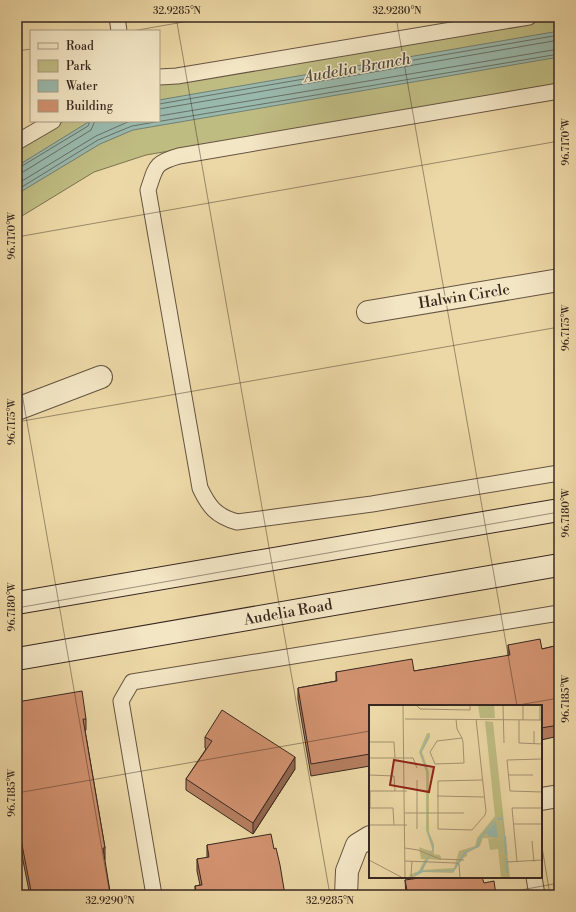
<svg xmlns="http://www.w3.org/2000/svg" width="576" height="912" viewBox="0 0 576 912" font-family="'Libre Bodoni',serif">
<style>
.green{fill:#bfbc82;stroke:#7c7251}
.water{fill:#99b9ad;stroke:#727f75}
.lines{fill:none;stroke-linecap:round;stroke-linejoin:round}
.shore{stroke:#687066;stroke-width:1}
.service-casing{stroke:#655442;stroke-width:17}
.minor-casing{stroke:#655442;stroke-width:24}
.secondary-casing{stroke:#382820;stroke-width:24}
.service{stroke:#f3e6c5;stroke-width:15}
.minor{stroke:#f3e6c5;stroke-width:22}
.secondary{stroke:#f3e6c5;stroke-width:22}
.wall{fill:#b57e60;stroke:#382820}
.shaded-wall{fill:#93664e;stroke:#382820}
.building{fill:#d29270;stroke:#382820}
.ticks{fill:none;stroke:#382820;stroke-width:1;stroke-opacity:0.45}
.labels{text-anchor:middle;stroke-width:3;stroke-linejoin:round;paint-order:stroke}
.street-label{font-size:15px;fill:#382820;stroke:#f3e6c5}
.water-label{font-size:16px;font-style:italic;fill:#504c43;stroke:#f3e6c5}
.inset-river{fill:none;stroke:#99b9ad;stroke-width:2}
.inset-road{fill:none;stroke:#a49270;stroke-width:1}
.view{fill:#8f2418;fill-opacity:0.15;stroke:#8f2418;stroke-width:2}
.inset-edge{fill:none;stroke:#382820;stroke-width:2}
.neatline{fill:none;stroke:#382820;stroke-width:1.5}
.ticks-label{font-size:10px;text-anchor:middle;fill:#382820}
</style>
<rect width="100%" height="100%" fill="#ecd8a6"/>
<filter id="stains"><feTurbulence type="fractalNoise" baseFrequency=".005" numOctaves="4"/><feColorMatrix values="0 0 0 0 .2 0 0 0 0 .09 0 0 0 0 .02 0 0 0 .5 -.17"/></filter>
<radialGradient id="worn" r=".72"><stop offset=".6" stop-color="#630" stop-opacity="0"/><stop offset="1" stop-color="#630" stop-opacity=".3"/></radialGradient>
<path class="green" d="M 547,17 L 559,17 L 559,84 L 146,155 L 94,172 L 17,219 L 17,149 L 64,121 L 159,121 L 159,85 Z"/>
<path class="water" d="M 559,31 L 559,57 L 133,130 L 100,144 L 17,194 L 17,166 L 90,121 L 159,121 L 159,100 Z"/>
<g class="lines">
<g class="shore">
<path d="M 159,104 L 559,35"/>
<path d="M 159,109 L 559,40"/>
<path d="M 159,116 L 559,49"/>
<path d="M 17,169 L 88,126 L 90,121"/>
<path d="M 17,174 L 23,172 L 91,130 L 95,121"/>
<path d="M 17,184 L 96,136 L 130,121"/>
<path d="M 17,190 L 98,140 L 132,126 L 559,54"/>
</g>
<defs>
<g id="service">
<path d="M 117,17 L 119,31"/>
<path d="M 159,77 L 177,76 L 529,17"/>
<path d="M 559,91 L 179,156 C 154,163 156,167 148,190 L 200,488 C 209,507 216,516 237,522 L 372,504 L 559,473"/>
<path d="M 17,142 L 53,121"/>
<path d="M 534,877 L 537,895"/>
<path d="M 154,895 L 121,701 L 132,682 L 559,613"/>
</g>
<g id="minor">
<path d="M 368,312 L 559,280"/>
<path d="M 17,409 L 101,377"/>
<path d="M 541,799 L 559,796"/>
<path d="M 346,895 L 347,871 L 357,845 L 370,837"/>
</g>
<g id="secondary">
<path d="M 17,603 L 559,510"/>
<path d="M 17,659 L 559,565"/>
</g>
</defs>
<use href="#service" class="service-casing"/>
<use href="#minor" class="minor-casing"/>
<use href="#secondary" class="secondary-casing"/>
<use href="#service" class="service"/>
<use href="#minor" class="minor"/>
<use href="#secondary" class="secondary"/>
</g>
<g class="wall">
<path d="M 508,645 L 542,649 L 559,645 L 559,736 L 541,740 L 541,706 L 370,706 L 370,766 L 311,776 L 298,699 L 298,688 L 336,681 L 336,672 L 414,671 L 508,656 Z"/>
<path d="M 17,702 L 86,719 L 86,730 L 85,730 L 105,848 L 105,860 L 104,860 L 110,892 L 110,895 L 28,895 L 28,891 L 29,891 L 17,830 Z"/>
<path d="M 205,737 L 295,769 L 253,834 L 186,790 L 186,779 L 206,749 L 205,748 Z"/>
<path d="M 207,845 L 274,849 L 285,895 L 195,895 L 195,886 L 200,885 L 197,871 L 197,859 L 207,858 Z"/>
<path d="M 405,880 L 484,883 L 496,895 L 406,895 Z"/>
</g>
<path class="shaded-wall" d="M 295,757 L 295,769 L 253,834 L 253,823 Z"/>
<g class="building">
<path d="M 540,639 L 542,649 L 559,645 L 559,725 L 541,728 L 541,706 L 370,706 L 370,754 L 311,764 L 298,688 L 337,681 L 336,672 L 412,659 L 414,671 L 510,655 L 508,645 Z"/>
<path d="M 82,691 L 86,719 L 83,719 L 105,848 L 103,848 L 110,892 L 105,892 L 106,895 L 29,895 L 28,891 L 31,891 L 17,819 L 17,804 L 19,804 L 17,790 L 17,702 Z"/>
<path d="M 222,710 L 295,757 L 253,823 L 186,779 L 212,741 L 205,737 Z"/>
<path d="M 271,834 L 274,849 L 276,848 L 280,865 L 285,895 L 197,895 L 195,886 L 202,885 L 197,859 L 209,857 L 207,845 Z"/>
<path d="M 426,877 L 482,877 L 484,883 L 494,881 L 496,895 L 408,895 L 405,880 Z"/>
</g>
<path class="ticks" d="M 176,17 L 330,895M 396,17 L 517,706M 132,31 L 212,17M 17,51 L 31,49M 17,237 L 559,141M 17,365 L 110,895M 17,422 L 559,327M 17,608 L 559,512M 513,706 L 559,698M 17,793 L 370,731M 541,841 L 550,895M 494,895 L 559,883"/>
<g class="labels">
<g class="street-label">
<text transform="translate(464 296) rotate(-9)" y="5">Halwin Circle</text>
<text transform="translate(288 612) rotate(-10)" y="5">Audelia Road</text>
</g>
<g class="water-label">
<text transform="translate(357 67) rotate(-10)" y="6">Audelia Branch</text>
</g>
</g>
<g transform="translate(369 705)">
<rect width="173" height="173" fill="#ecd8a6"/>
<path d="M 109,0 L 125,0 L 126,13 L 111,13 ZM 116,16 L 124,17 L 141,173 L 132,173 L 128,134 L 129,144 L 121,145 L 119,134 L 126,134 L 114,133 L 111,141 L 98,148 L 98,151 L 94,153 L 84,168 L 54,167 L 41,173 L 40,170 L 50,166 L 56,154 L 52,154 L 50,142 L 58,145 L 63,146 L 63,143 L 57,125 L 57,67 L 50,47 L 58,28 L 61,28 L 61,32 L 53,47 L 60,67 L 60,127 L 65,139 L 65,149 L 71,150 L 72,152 L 72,155 L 59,154 L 54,165 L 85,163 L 90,146 L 106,141 L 108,133 L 126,111 Z" fill="#bfbc82"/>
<path d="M 60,29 L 60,32 L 52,48 L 59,66 L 59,126 L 65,143 L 53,166 L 84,165 L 95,147 L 108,141 L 110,133 L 123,117 L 132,112 L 132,101 L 139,153 L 133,115 L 127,115 L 112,133 L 110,142 L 98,147 L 85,166 L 54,167 L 43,173 L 51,165 L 64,144 L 58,126 L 58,66 L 51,48 ZM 127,117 L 129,132 L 121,132 L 117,128 Z" fill="#99b9ad"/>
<path class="inset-river" d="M 136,131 L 137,150M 137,153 L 138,168"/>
<path class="inset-road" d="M 34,0 L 36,173M 47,0 L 51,4 L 101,5 L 101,0M 134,0 L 135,38M 36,14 L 173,15M 87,14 L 88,24 L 93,33 L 94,37 L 95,58 L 66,59 L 61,47 L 68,36 L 93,33M 107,14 L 117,106 L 116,110 L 103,125 L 69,124 L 69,76 L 113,75M 150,15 L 150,38 L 173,39M 154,15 L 154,0M 171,15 L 171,0M 0,37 L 25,37 L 26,53M 165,39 L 165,26M 0,53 L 44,53 L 48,63M 173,54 L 138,55 L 141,86 L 173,87M 0,70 L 25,71 L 26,86M 139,70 L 164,70M 0,86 L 38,86M 68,91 L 115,92M 0,103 L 24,103 L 25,120M 1,103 L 1,86M 36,108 L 95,108M 144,119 L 173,119M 0,120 L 38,120M 48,124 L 48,75M 163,136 L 165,157M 36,143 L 49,145 L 71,154 L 95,155M 0,155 L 34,173M 36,156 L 87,158 L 90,159 L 91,173M 43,156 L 42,170 L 44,173M 138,157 L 173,155M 148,157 L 143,103 L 173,103"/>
<path class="view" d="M 25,55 L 65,62 L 60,87 L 21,80 Z"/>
<rect width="173" height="173" class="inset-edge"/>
</g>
<rect width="576" height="912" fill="none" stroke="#ecd8a6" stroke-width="44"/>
<rect x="30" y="30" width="130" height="92" fill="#f3e6c5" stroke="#a89a83"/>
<rect x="38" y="43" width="20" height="6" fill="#f3e6c5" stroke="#a89a83"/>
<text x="66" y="50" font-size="12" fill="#382820">Road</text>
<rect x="38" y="60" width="20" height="12" fill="#bfbc82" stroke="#a89a83"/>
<text x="66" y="70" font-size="12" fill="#382820">Park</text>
<rect x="38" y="80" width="20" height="12" fill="#99b9ad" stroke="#a89a83"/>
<text x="66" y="90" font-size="12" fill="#382820">Water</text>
<rect x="38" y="100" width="20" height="12" fill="#d29270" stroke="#a89a83"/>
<text x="66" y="110" font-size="12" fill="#382820">Building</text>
<rect x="22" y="22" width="532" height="868" class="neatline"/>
<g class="ticks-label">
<text x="177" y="14">32.9285°N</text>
<text x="397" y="14">32.9280°N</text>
<text transform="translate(565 142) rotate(-90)" y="4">96.7170°W</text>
<text transform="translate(11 236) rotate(-90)" y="4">96.7170°W</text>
<text transform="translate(565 328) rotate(-90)" y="4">96.7175°W</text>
<text transform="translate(11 422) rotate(-90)" y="4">96.7175°W</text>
<text transform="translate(565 513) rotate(-90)" y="4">96.7180°W</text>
<text transform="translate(11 607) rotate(-90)" y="4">96.7180°W</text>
<text transform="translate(565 699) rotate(-90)" y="4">96.7185°W</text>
<text transform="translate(11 793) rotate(-90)" y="4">96.7185°W</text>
<text x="110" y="904">32.9290°N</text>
<text x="330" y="904">32.9285°N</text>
</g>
<rect width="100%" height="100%" filter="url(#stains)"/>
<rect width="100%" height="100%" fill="url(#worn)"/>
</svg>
